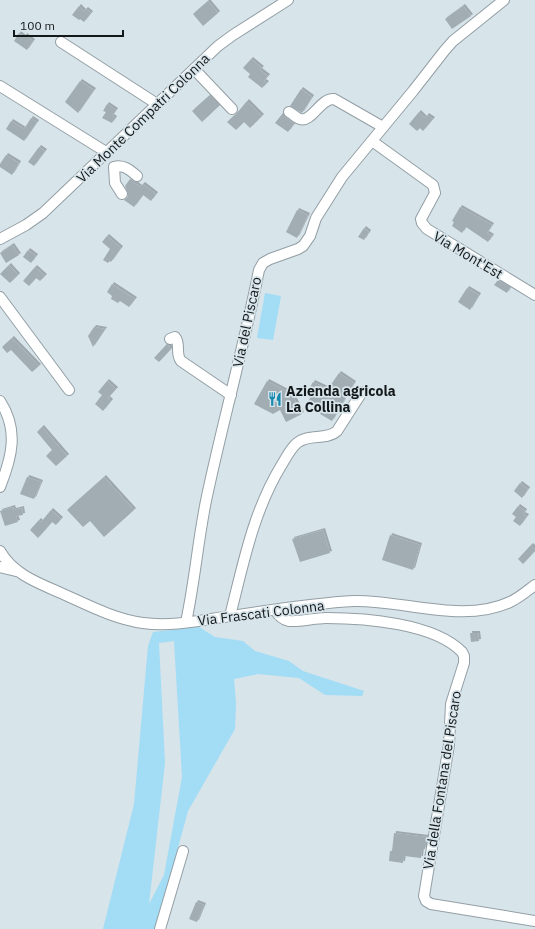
<svg xmlns="http://www.w3.org/2000/svg" width="535" height="929" viewBox="0 0 535 929" font-family="'IBM Plex Sans',sans-serif">
<style>
.green{fill:#a2dcf5;fill-rule:evenodd}
.building{fill:#a1adb3;filter:url(#shadow)}
.lines{fill:none;stroke-linecap:round;stroke-linejoin:round}
.minor-casing{stroke:#939fa5;stroke-width:12}
.minor{stroke:#fff;stroke-width:10}
.labels{text-anchor:middle;stroke-width:3.5;stroke-linejoin:round;paint-order:stroke}
.street-label{font-size:14px;fill:#13181a;stroke:#d7e4ea}
.poi-label{font-size:14px;font-weight:bold;fill:#13181a;stroke:#d7e4ea;text-anchor:start}
</style>
<defs>
<filter id="shadow"><feDropShadow dx="2" dy="-2" stdDeviation="0" flood-color="#0004"/></filter>
</defs>
<rect width="100%" height="100%" fill="#d7e4ea"/>
<g class="green">
<path d="M 265,293 L 281,296 L 273,340 L 257,338 Z"/>
<path d="M 199,627 L 215,637 L 243,641 L 255,651 L 289,661 L 303,671 L 364,691 L 362,696 L 325,695 L 299,678 L 258,674 L 234,679 L 236,703 L 235,729 L 188,811 L 156,929 L 103,929 L 134,804 L 148,646 L 153,632 ZM 174,641 L 182,777 L 164,875 L 149,904 L 165,763 L 159,643 Z"/>
</g>
<g class="building">
<path d="M 208,1 L 218,13 L 203,26 L 193,14 Z"/>
<path d="M 79,6 L 84,11 L 86,9 L 91,13 L 84,22 L 80,19 L 79,20 L 72,15 Z"/>
<path d="M 463,6 L 471,16 L 452,29 L 445,19 Z"/>
<path d="M 19,33 L 24,37 L 25,35 L 33,41 L 27,50 L 14,41 Z"/>
<path d="M 251,59 L 262,68 L 260,70 L 268,76 L 264,81 L 267,83 L 262,88 L 248,77 L 250,74 L 243,68 Z"/>
<path d="M 80,81 L 94,90 L 78,113 L 65,102 Z"/>
<path d="M 301,89 L 312,97 L 302,113 L 290,106 Z"/>
<path d="M 210,95 L 220,105 L 202,122 L 192,111 Z"/>
<path d="M 247,101 L 262,116 L 250,128 L 244,122 L 236,130 L 227,122 L 237,113 Z"/>
<path d="M 107,104 L 116,110 L 112,116 L 115,118 L 112,123 L 102,118 L 106,112 L 103,111 Z"/>
<path d="M 419,112 L 425,118 L 427,115 L 433,119 L 423,131 L 420,128 L 417,131 L 409,124 Z"/>
<path d="M 283,113 L 285,117 L 294,124 L 288,132 L 275,123 Z"/>
<path d="M 31,118 L 37,122 L 24,141 L 6,129 L 11,121 L 24,129 Z"/>
<path d="M 39,147 L 45,151 L 34,166 L 28,162 Z"/>
<path d="M 6,155 L 19,163 L 12,175 L 0,167 L 0,164 Z"/>
<path d="M 130,179 L 140,187 L 143,184 L 156,194 L 151,201 L 143,195 L 134,207 L 124,200 L 128,197 L 128,194 L 125,186 Z"/>
<path d="M 460,207 L 492,225 L 487,233 L 492,236 L 488,242 L 466,227 L 462,233 L 452,226 L 454,222 L 452,221 Z"/>
<path d="M 297,210 L 308,215 L 297,238 L 286,232 Z"/>
<path d="M 364,228 L 369,232 L 364,240 L 358,237 Z"/>
<path d="M 107,236 L 121,248 L 111,262 L 110,261 L 108,263 L 103,260 L 110,249 L 102,242 Z"/>
<path d="M 12,245 L 19,255 L 6,263 L 0,253 Z"/>
<path d="M 28,250 L 36,256 L 31,263 L 23,257 Z"/>
<path d="M 9,265 L 18,275 L 10,283 L 0,274 Z"/>
<path d="M 35,267 L 45,276 L 40,281 L 36,278 L 29,286 L 23,281 Z"/>
<path d="M 498,280 L 510,287 L 507,293 L 494,285 Z"/>
<path d="M 112,284 L 135,299 L 129,307 L 120,301 L 118,303 L 111,299 L 112,296 L 107,292 Z"/>
<path d="M 467,288 L 479,295 L 470,310 L 458,302 Z"/>
<path d="M 94,327 L 105,329 L 93,347 L 88,336 Z"/>
<path d="M 12,338 L 39,366 L 32,372 L 11,350 L 7,353 L 2,347 Z"/>
<path d="M 167,344 L 171,349 L 159,362 L 154,358 Z"/>
<path d="M 339,373 L 354,383 L 332,421 L 320,414 L 322,411 L 308,403 L 310,398 L 305,395 L 313,382 L 328,389 Z"/>
<path d="M 107,381 L 116,389 L 108,398 L 111,401 L 103,411 L 95,404 L 102,395 L 98,392 Z"/>
<path d="M 267,381 L 292,394 L 302,414 L 286,422 L 280,410 L 273,414 L 254,404 Z"/>
<path d="M 42,427 L 67,456 L 56,466 L 46,456 L 52,450 L 37,432 Z"/>
<path d="M 27,477 L 41,482 L 34,499 L 20,494 Z"/>
<path d="M 104,477 L 134,510 L 104,537 L 90,521 L 83,527 L 67,510 Z"/>
<path d="M 520,483 L 528,489 L 522,498 L 514,491 Z"/>
<path d="M 518,506 L 525,511 L 523,514 L 527,516 L 520,526 L 513,521 L 516,517 L 512,514 Z"/>
<path d="M 13,507 L 14,510 L 22,508 L 23,515 L 16,516 L 18,522 L 5,526 L 0,511 Z"/>
<path d="M 51,510 L 61,519 L 56,525 L 52,522 L 38,538 L 30,530 L 39,520 L 41,522 Z"/>
<path d="M 323,530 L 330,553 L 300,562 L 292,539 Z"/>
<path d="M 390,535 L 420,545 L 413,570 L 382,560 Z"/>
<path d="M 531,545 L 535,549 L 535,551 L 523,564 L 518,559 Z"/>
<path d="M 470,633 L 478,633 L 479,641 L 471,642 Z"/>
<path d="M 394,833 L 427,837 L 425,849 L 422,849 L 421,858 L 404,856 L 403,863 L 389,861 L 390,851 L 392,851 Z"/>
<path d="M 196,902 L 204,905 L 197,922 L 189,919 Z"/>
</g>
<g class="lines">
<defs>
<g id="minor">
<path d="M 61,42 L 157,104"/>
<path d="M 194,69 L 232,109"/>
<path d="M 0,86 L 106,152"/>
<path d="M 289,112 C 293,114 296,118 300,119 C 312,123 320,98 334,99 L 383,127"/>
<path d="M 372,141 L 433,185 L 435,193 L 421,219 L 422,223 L 427,229 L 535,295"/>
<path d="M 122,194 L 115,183 L 114,167 C 123,164 130,170 137,176"/>
<path d="M 0,239 L 26,225 L 43,213 L 218,46 L 233,35 L 288,0"/>
<path d="M 0,297 L 69,390"/>
<path d="M 170,339 L 175,337 C 181,344 175,354 181,361 L 231,395"/>
<path d="M 0,401 C 19,430 12,457 0,487"/>
<path d="M 0,551 C 13,574 38,583 61,593 C 88,605 114,619 143,623 C 172,627 202,620 231,616 C 270,610 315,603 354,601 C 404,600 463,624 510,602 C 519,598 527,591 535,585"/>
<path d="M 0,567 L 16,571"/>
<path d="M 275,610 C 278,615 283,620 289,621 C 301,622 314,618 326,618 C 364,618 434,623 462,652 L 464,656 L 464,663 L 451,704 L 449,745 L 424,896 L 426,901 L 431,904 L 535,921"/>
<path d="M 230,616 C 243,565 253,512 281,466 C 286,458 290,449 297,443 C 309,433 326,441 337,431 L 362,392"/>
<path d="M 186,622 C 195,581 198,538 207,496 C 223,421 244,346 259,270 L 263,263 L 270,259 L 298,249 L 303,246 L 310,236 L 316,218 L 342,177 L 413,91 L 445,50 L 453,41 L 504,0"/>
<path d="M 160,929 L 183,851"/>
</g>
</defs>
<use href="#minor" class="minor-casing"/>
<use href="#minor" class="minor"/>
</g>
<defs>
<symbol id="restaurant-bare" viewBox="-9 -9 18 18"><path d="M-5-6h1v4h1v-4h1v4h1v-4h1v5L-1.5 .5V6h-2V.5L-5-1ZM5-6V6H3V1.5H1.5Q1.5-4 5-6Z" fill="#1789ae" stroke="#d7e4ea" stroke-width="2.5" paint-order="stroke"/></symbol>
</defs>
<g fill-rule="evenodd">
<use href="#restaurant-bare" x="265" y="389" width="20" height="20"/>
</g>
<g class="labels">
<g class="street-label">
<text transform="translate(143 118) rotate(-44)" y="5">Via Monte Compatri Colonna</text>
<text transform="translate(468 255) rotate(31)" y="5">Via Mont'Est</text>
<text transform="translate(247 322) rotate(-78)" y="5">Via del Piscaro</text>
<text transform="translate(261 613) rotate(-7)" y="5">Via Frascati Colonna</text>
<text transform="translate(442 780) rotate(-81)" y="5">Via della Fontana del Piscaro</text>
</g>
<g class="poi-label">
<text x="286" y="396">Azienda agricola<tspan x="286" dy="16">La Collina</tspan></text>
</g>
</g>
<path d="M14 30v6h109v-6" fill="none" stroke="#13181a" stroke-width="2"/>
<text x="20" y="30" font-size="12" fill="#13181a" stroke="#d7e4ea" stroke-width="3" paint-order="stroke">100 m</text>
</svg>
